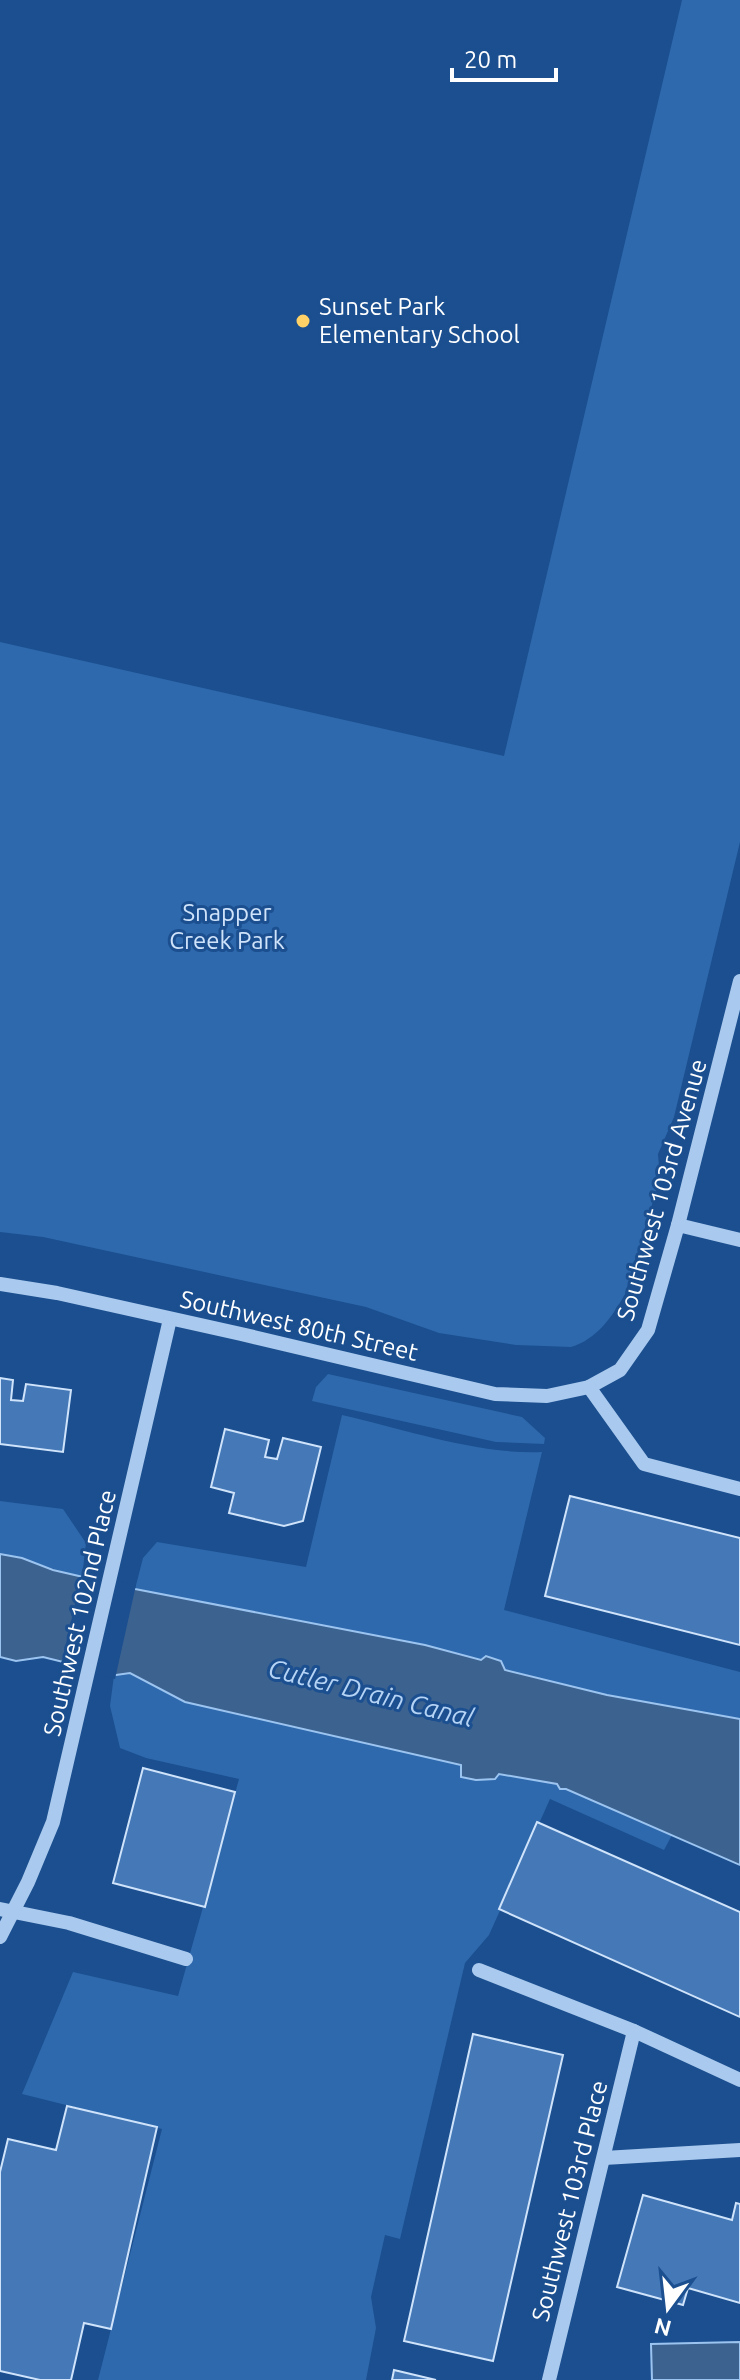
<svg xmlns="http://www.w3.org/2000/svg" width="740" height="2380" viewBox="0 0 740 2380" font-family="Ubuntu,sans-serif">
<style>
.green{fill:#2e69ad}
.water{fill:#3c6290;stroke:#9cc4f0;stroke-width:2}
.pier{fill:#1b4f8f}
.building{fill:#4478b7;stroke:#cfe3fa;stroke-width:2}
.lines{fill:none;stroke-linecap:round;stroke-linejoin:round}
.minor{stroke:#a9c9ee;stroke-width:14}
.poi-dot{fill:#ffd166;stroke:#1b4f8f;stroke-width:3}
.labels{text-anchor:middle;stroke-width:6;stroke-linejoin:round;paint-order:stroke}
.poi-label{font-size:24px;fill:#fff;stroke:#1b4f8f;text-anchor:start}
.park-label{font-size:24px;fill:#cfe3fa;stroke:#1b4f8f}
.street-label{font-size:24px;fill:#fff;stroke:#1b4f8f}
.water-label{font-size:26px;font-style:italic;fill:#b5d3f5;stroke:#1b4f8f}
</style>
<rect width="100%" height="100%" fill="#1b4f8f"/>
<g class="green">
<path d="M682,0H740V842L674,1117L658,1154L660,1178L625,1294C613,1316 596,1340 571,1347L516,1345L439,1333L366,1307L43,1237L0,1232V642L504,756Z"/>
<path d="M328,1374L522,1417L545,1438L544,1444L496,1442L312,1401L316,1387Z"/>
<path d="M342,1415C404,1429 479,1455 542,1452L504,1610L740,1672V1719L607,1695L505,1670L501,1661H481L425,1645L135,1589L143,1558L157,1542L306,1567Z"/>
<path d="M0,1501L63,1509L86,1543L82,1577C54,1570 28,1559 0,1554Z"/>
<path d="M130,1673L185,1702L461,1765V1777L476,1780L494,1779L499,1774L557,1784L560,1789H566L672,1835L664,1850L550,1799L489,1935L465,1963L400,2239L385,2235L371,2297L376,2328L366,2380H98L162,2129L22,2094L73,1972L178,1996L239,1779L146,1758L120,1748L110,1706L114,1675Z"/>
</g>
<g class="water">
<path d="M0,1554L22,1558L53,1570L135,1589L425,1645L481,1660L486,1656L501,1661L505,1670L607,1695L740,1719V1865L566,1789H560L557,1784L499,1774L495,1779L476,1780L461,1777V1765L185,1702L130,1673L116,1675L43,1657L16,1661L0,1657Z"/>
<path d="M740,2342V2380H652L651,2344Z"/>
</g>
<path class="pier" d="M82,1573L136,1585L115,1679L61,1666Z"/>
<g class="building">
<path d="M0,1378L13,1380L11,1400L23,1401L26,1384L71,1390L63,1452L0,1444Z"/>
<path d="M225,1429L269,1440L265,1457L277,1459L283,1438L321,1447L303,1521L284,1526L229,1513L234,1493L211,1487Z"/>
<path d="M570,1496L740,1538V1645L545,1596Z"/>
<path d="M143,1768L235,1792L205,1907L113,1883Z"/>
<path d="M537,1822L740,1912V2017L499,1909Z"/>
<path d="M473,2034L563,2055L493,2361L404,2341Z"/>
<path d="M67,2106L157,2127L111,2329L84,2323L71,2380H40L0,2371V2172L8,2139L56,2150Z"/>
<path d="M643,2195L732,2220L736,2203L740,2204V2303L688,2288L683,2305L617,2287Z"/>
<path d="M394,2370L436,2380H392Z"/>
</g>
<g class="lines">
<g class="minor">
<path d="M678,1225L740,1240"/>
<path d="M0,1284L57,1293L241,1334L495,1394L547,1396L589,1387L620,1370L648,1330L678,1225L740,981"/>
<path d="M589,1387L644,1464L740,1489"/>
<path d="M0,1909L69,1923L186,1959"/>
<path d="M0,1937L28,1882L53,1822L170,1319"/>
<path d="M479,1970L634,2031L740,2080"/>
<path d="M604,2158L740,2150"/>
<path d="M549,2380L634,2031"/>
</g>
</g>
<circle class="poi-dot" cx="303" cy="321" r="8"/>
<g class="labels">
<g class="poi-label">
<text x="319" y="315">Sunset Park<tspan x="319" dy="28">Elementary School</tspan></text>
</g>
<g class="park-label">
<text x="227" y="921">Snapper<tspan x="227" dy="28">Creek Park</tspan></text>
</g>
<g class="street-label">
<text transform="translate(662 1190) rotate(-74)" y="8">Southwest 103rd Avenue</text>
<text transform="translate(299 1326) rotate(13)" y="8">Southwest 80th Street</text>
<text transform="translate(80 1613) rotate(-77)" y="8">Southwest 102nd Place</text>
<text transform="translate(570 2201) rotate(-76)" y="8">Southwest 103rd Place</text>
</g>
<g class="water-label">
<text transform="translate(371 1693) rotate(14)" y="9">Cutler Drain Canal</text>
</g>
</g>
<g transform="translate(668 2308) rotate(195)" stroke="#1b4f8f" stroke-width="6" paint-order="stroke">
<path d="M0-6L14 30L0 20L-14 30Z" fill="#ffffff"/>
<text y="-12" font-size="22" font-weight="bold" text-anchor="middle" fill="#ffffff">N</text>
</g>
<path d="M452 68v12h104v-12" fill="none" stroke="#ffffff" stroke-width="4"/>
<text x="464" y="68" font-size="24" fill="#ffffff" stroke="#1b4f8f" stroke-width="6" paint-order="stroke">20 m</text>
</svg>
